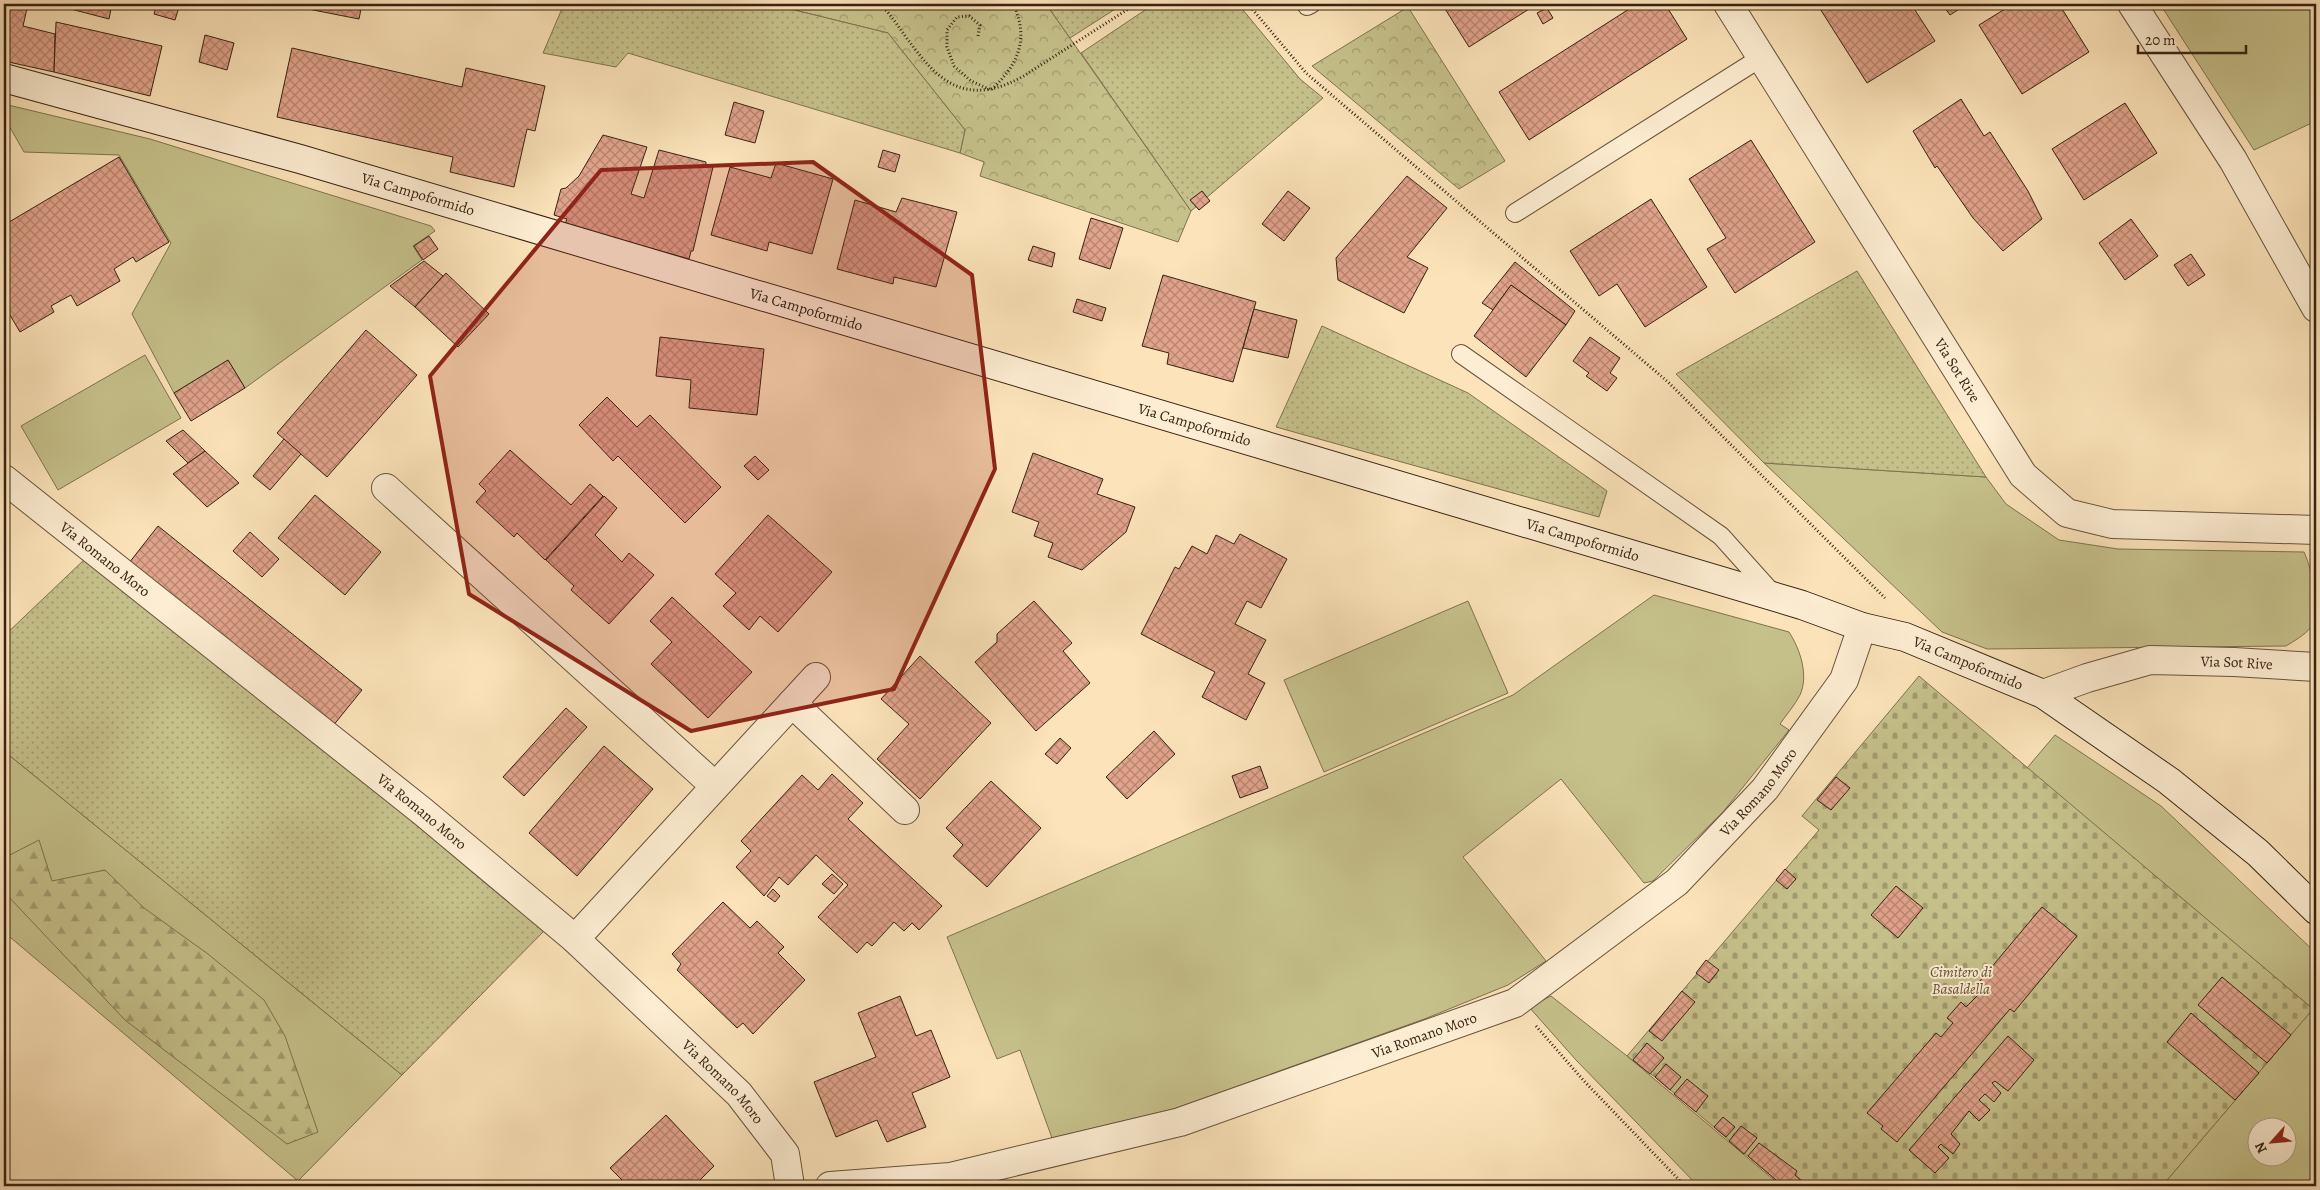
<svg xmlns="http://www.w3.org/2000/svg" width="2320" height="1190" viewBox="0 0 2320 1190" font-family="Alegreya,serif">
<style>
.grass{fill:#c6c18b;stroke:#7e724f;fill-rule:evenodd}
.forest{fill:url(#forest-firs);stroke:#7e724f}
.cemetery{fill:url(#cemetery-stones);stroke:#7e724f}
.park{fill:url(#park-crowns);stroke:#7e724f}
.garden{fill:url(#garden-dots);stroke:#7e724f}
.building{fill:url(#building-cross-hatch);stroke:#362213}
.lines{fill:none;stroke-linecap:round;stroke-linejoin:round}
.service-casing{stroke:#68523c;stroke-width:20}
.minor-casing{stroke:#68523c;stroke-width:30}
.secondary-casing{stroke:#362213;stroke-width:30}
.path{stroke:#362213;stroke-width:3;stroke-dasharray:1 2.5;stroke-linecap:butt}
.service{stroke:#fdedd2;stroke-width:18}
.minor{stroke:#fdedd2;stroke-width:28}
.secondary{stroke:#fdedd2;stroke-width:28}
.marked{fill:#8f2418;fill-opacity:0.2;stroke:#8f2418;stroke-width:4;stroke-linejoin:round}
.labels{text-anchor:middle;stroke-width:4;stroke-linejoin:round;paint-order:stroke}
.street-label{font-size:15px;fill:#362213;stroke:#fdedd2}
.park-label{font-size:15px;font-style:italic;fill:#615237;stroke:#fdedd2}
</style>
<defs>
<pattern id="forest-firs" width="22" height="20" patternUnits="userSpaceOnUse" patternTransform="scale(1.25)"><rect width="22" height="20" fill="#c6c18b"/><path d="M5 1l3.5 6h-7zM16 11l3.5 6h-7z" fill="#a29c70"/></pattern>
<pattern id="cemetery-stones" width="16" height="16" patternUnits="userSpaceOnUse" patternTransform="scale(1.25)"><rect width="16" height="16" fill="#c6c18b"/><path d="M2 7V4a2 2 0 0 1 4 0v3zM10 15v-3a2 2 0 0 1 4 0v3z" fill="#a29c70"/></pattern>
<pattern id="park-crowns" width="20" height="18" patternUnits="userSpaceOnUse" patternTransform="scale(1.25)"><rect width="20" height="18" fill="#c6c18b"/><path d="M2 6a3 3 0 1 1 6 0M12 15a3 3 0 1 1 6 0" fill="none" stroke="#a29c70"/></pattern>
<pattern id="garden-dots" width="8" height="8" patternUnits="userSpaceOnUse" patternTransform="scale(1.25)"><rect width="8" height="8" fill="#c6c18b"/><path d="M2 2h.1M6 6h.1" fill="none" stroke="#a29c70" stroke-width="1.8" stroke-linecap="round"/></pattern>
<pattern id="building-cross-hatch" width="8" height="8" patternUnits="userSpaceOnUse" patternTransform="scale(1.25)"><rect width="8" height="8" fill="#e1a38b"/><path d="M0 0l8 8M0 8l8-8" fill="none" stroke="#b78470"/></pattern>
</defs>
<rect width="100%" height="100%" fill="#fce3b9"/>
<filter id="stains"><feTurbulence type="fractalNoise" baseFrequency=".004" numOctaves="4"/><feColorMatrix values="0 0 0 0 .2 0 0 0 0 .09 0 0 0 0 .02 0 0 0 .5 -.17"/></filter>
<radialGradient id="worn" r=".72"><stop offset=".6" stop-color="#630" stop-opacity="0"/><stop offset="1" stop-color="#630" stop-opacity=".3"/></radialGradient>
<g class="grass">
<path d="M2160,4H2316V121L2254,150Z"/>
<path d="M4,104L150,139L431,226L435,231L413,246L422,260L245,388L228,360L174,393L132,314L171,243L119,155L24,152L4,117Z"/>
<path d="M145,355L181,418L58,490L21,426Z"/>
<path d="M1764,463L1986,477L2006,504L2059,540L2118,549L2304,552C2313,572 2320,607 2311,627C2305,635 2294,641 2286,646L1987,649L1942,632Z"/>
<path d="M1654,595L1789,632C1800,649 1809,675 1800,695C1795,705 1786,715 1780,724L1789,730L1723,812L1653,881L1644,883L1561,779L1463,857L1546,961L1508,985L1427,1018L1174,1109L1052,1138L1020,1050L997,1059L947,937L1513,695Z"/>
<path d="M1468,601L1508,693L1324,772L1284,680Z"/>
<path d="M2055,735L2161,806L2316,953V1186H2162L2313,1009L2027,768ZM2258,1128H2288V1158H2258Z"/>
<path d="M4,751L402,1075L298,1181L4,932Z"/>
<path d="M1551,996L1627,1056L1781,1186H1698L1576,1060L1529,1007Z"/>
</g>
<path class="forest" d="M39,840L52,881L105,870L144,908L208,954L264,1000L285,1036L318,1132L287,1144L125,1020L7,895L4,885V858Z"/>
<path class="cemetery" d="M1919,676L2313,1009L2162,1186H1783L1655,1077L1627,1056L1819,830L1802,816Z"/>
<g class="park">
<path d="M770,4H1046L1191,211L1178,242L980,176L984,162L960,153L965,130L888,33Z"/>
<path d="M1408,7L1505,161L1459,189L1312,66Z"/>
</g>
<g class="garden">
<path d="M564,4H770L888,33L965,130L960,153L628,53L616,67L543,53Z"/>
<path d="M1046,4H1123L1070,38Z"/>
<path d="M1154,4H1238L1300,79L1323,98L1191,211L1081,53Z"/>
<path d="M1857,271L1986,477L1764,463L1676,374Z"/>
<path d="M1322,326L1468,393L1607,491L1599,517L1276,427Z"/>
<path d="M86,558L548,927L402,1075L4,751V636Z"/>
</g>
<g class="building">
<path d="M4,4H28L23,26L55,34L54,72L4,61Z"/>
<path d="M68,4H112L109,19L67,8Z"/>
<path d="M157,4H180L175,20L154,14Z"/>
<path d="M309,4H362L359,19L308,9Z"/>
<path d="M503,4H526L525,9Z"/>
<path d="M1442,4H1537L1469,47Z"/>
<path d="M1637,4H1665L1687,39L1529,140L1499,92Z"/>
<path d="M1817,4H1911L1935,41L1867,83Z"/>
<path d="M1942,4H1967L1950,15Z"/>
<path d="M2013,4H2059L2089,52L2022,94L1979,25Z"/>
<path d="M1547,8L1553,18L1543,24L1537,13Z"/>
<path d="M56,22L162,46L150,96L54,72Z"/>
<path d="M205,35L234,43L227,70L199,62Z"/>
<path d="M292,48L462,87L466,68L545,86L535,131L527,129L514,187L450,172L453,157L277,117Z"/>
<path d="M1961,99L1984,136L1990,132L2028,191L2042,219L2003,251L1973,218L1937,166L1935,168L1913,131Z"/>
<path d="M734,102L764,111L755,143L725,135Z"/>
<path d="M2125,103L2157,153L2084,200L2052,149Z"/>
<path d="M603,135L647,147L631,194L644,198L659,150L706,162V166L713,167L693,251H691L689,259L565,224L567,219L554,215L561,189L566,188L579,176Z"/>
<path d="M1751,140L1815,242L1735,293L1707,249L1726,238L1689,179Z"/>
<path d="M883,150L900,155L895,172L878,167Z"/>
<path d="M119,157L169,242L136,262L133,257L114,269L120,281L77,306L71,295L51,306L54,312L20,332L4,305V225Z"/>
<path d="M776,163L833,179L812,254L769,242L767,251L711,235L730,167L771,178Z"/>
<path d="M1407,176L1447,208L1407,257L1428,268L1404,313L1338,280L1336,258Z"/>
<path d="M1202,191L1210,201L1199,210L1190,200Z"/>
<path d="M1288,191L1310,208L1284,241L1262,224Z"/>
<path d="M902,198L957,212L936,287L894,277L893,284L837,269L855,200L896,212Z"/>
<path d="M1651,199L1707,287L1645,327L1617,284L1599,296L1570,251Z"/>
<path d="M1091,218L1123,228L1110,269L1079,259Z"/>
<path d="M2131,219L2158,256L2125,280L2099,243Z"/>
<path d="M429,236L438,249L423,260L414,246Z"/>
<path d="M1033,246L1055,253L1052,267L1028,260Z"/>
<path d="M2191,254L2205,275L2188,286L2174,265Z"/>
<path d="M424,261L443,276L415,307L390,286Z"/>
<path d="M1515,262L1575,311L1566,325L1511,285L1493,310L1482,303Z"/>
<path d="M446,273L489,314L458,347L415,307Z"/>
<path d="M1163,275L1256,302L1233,382L1167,364L1169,353L1142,346Z"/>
<path d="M1511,285L1566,325L1526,377L1474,336Z"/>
<path d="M1077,299L1106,308L1102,321L1073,312Z"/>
<path d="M1254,309L1297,320L1288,358L1243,348Z"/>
<path d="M366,330L417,375L327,477L277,433Z"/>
<path d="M660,337L764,349L757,415L689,408L691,380L656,376Z"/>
<path d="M1590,337L1620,358L1610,373L1617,378L1607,391L1586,376L1589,373L1573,361Z"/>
<path d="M228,360L245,388L191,421L174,393Z"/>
<path d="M607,397L637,427L650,415L721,487L685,523L618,456L613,461L579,425Z"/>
<path d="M183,430L205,451L188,463L166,441Z"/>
<path d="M284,439L301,454L270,490L253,476Z"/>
<path d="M510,450L571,505L590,484L603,496L545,560L517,533L514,537L476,502L486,491L479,484Z"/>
<path d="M205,451L239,483L207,507L173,474Z"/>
<path d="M1033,453L1103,479L1097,494L1135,507L1126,532L1082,570L1048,557L1053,543L1034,536L1039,522L1012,512Z"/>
<path d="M755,456L769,470L758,480L744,466Z"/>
<path d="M315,495L381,552L345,595L278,538Z"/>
<path d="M604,496L617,508L595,535L622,562L629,553L654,575L609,624L571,590L574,586L546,560Z"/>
<path d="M768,515L832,572L778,632L760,616L749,630L723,606L736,593L715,574Z"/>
<path d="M158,526L362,690L332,727L129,563Z"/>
<path d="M250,532L279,559L262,577L233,551Z"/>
<path d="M1240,534L1287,559L1261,608L1247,601L1235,624L1266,640L1248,674L1265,683L1246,720L1202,697L1215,672L1141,634L1175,567L1179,569L1192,546L1207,554L1216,535L1234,544Z"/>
<path d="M672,597L752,672L708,718L651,664L672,642L650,621Z"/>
<path d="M1034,601L1072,643L1063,651L1090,683L1036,731L975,662L997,642V634Z"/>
<path d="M920,656L991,723L920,799L877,759L909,724L881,699Z"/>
<path d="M566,708L587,727L524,796L503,777Z"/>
<path d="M1154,731L1175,754L1127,799L1106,777Z"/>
<path d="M1060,738L1071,748L1057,764L1045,754Z"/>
<path d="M604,746L653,789L577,876L529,833Z"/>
<path d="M1260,766L1268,788L1240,798L1232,776Z"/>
<path d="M832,774L863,803L848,819L942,906L919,930L912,923L904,931L894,922L872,946L867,942L857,953L818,917L848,885L816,855L788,885L779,877L764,896L736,867L751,851L741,841L802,775L818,790Z"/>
<path d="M1836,777L1850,788L1831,810L1817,800Z"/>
<path d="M991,781L1041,828L987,887L953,856L963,845L946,828Z"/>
<path d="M1785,869L1796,879L1787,889L1776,880Z"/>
<path d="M832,874L843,884L834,894L822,884Z"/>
<path d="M1896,886L1923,908L1898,938L1871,915Z"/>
<path d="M773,889L780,896L775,902L767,896Z"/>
<path d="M723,902L750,928L757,921L784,947L778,953L805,980L753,1034L743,1023L737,1028L677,970L681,964L672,954Z"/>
<path d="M2042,907L2077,936L2014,1012L2010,1009L1897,1142L1881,1129L1883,1126L1867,1113L1936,1033L1941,1037L1953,1023L1947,1018L1961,1002L1966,1007L1980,993L1974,988Z"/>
<path d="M1706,960L1719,970L1709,983L1696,973Z"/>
<path d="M2222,977L2291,1035L2267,1063L2198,1005Z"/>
<path d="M1682,991L1695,1002L1662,1041L1649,1031Z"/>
<path d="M900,996L916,1036L931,1030L950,1077L912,1093L926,1127L887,1142L877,1120L836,1137L814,1082L876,1057L858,1013Z"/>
<path d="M2191,1013L2259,1073L2235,1100L2167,1042Z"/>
<path d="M2008,1036L2034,1060L2008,1091L1995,1081L1992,1083L2001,1093L1994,1102L1985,1094L1979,1100L1990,1110L1979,1121L1969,1111L1951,1134L1960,1144L1953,1154L1941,1144L1938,1147L1949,1158L1935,1173L1909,1150Z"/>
<path d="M1647,1043L1664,1058L1650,1074L1633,1060Z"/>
<path d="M1666,1064L1681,1077L1670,1090L1655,1077Z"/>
<path d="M1687,1079L1708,1096L1696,1112L1674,1094Z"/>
<path d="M666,1115L714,1166L694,1186H628L610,1168Z"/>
<path d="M1723,1117L1735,1127L1726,1137L1714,1127Z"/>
<path d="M1741,1126L1757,1138L1744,1154L1729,1141Z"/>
<path d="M1759,1143L1797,1171L1795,1175L1808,1186H1783L1748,1156Z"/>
</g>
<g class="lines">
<g class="service-casing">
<g id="service">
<path d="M1307,6L1311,4"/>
<path d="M1515,213L1762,57"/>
<path d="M1461,354L1721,536L1773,594"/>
</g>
</g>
<g class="minor-casing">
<g id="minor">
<path id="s1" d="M1728,4L2023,475L2067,513L2112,524L2316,530"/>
<path d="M2132,4L2233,160L2316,308"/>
<path id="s2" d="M4,479L422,811L575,939L739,1094L785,1154L790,1186"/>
<path d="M386,488L715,786"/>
<path id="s3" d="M2043,694L2087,678L2150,660L2234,662L2316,667"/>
<path d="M792,703L905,810"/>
<path d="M575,939L816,677"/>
<path id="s4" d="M830,1186L950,1177L1180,1122L1515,1003L1677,882L1765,789L1844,680L1862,627"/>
</g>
</g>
<g class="secondary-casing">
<g id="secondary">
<path id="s5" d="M4,78L300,159L1802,605L1862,627L1905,637L2043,694L2169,781L2258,853L2316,910"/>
</g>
</g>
<g class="path">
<path d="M877,4L887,11C925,61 950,116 1022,77L1136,4"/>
<path d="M1248,4L1306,73L1668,382L1885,598"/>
<path d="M978,36L980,25L969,16L957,17L947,30V47L954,66L971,81L991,90C1018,65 1030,39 1013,4"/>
<path d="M1536,1026L1584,1081L1685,1186"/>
</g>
<use href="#service" class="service"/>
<use href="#minor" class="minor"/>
<use href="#secondary" class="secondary"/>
</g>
<path class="marked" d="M813,162L972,275L995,469L894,689L691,731L469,594L430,376L601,170Z"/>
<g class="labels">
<g class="street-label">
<text dy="5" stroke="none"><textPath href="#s5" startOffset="430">Via Campoformido</textPath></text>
<text dy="5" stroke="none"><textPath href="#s5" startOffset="835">Via Campoformido</textPath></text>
<text dy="5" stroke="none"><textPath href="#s1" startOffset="432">Via Sot Rive</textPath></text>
<text dy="5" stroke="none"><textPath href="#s5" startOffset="1240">Via Campoformido</textPath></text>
<text dy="5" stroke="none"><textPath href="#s5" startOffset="1645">Via Campoformido</textPath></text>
<text dy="5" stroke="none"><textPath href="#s2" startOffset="129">Via Romano Moro</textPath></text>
<text dy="5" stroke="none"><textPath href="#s5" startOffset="2050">Via Campoformido</textPath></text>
<text dy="5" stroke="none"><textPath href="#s3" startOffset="199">Via Sot Rive</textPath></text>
<text dy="5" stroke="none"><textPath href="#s4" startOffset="1036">Via Romano Moro</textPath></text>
<text dy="5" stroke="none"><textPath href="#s2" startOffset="534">Via Romano Moro</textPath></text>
<text dy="5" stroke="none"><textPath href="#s4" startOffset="616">Via Romano Moro</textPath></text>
<text dy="5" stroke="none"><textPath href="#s2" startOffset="939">Via Romano Moro</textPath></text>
</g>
<g class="park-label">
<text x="1961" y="977">Cimitero di<tspan x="1961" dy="17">Basaldella</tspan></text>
</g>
</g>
<rect width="2320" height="1190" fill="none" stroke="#fce3b9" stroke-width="20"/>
<rect x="5" y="5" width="2310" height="1180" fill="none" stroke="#362213" stroke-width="2.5"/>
<rect x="10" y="10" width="2300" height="1170" fill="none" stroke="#362213"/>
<g transform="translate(2272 1142) rotate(243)"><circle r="24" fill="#fdedd2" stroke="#ad9c86"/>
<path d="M0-4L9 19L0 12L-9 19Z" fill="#8f2418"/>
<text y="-8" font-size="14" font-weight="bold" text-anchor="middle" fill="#362213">N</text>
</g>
<path d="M2138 45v8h108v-8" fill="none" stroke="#362213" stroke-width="2.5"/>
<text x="2145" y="45" font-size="15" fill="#362213" stroke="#fdedd2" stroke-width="4" paint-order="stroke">20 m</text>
<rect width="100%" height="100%" filter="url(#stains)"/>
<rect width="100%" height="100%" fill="url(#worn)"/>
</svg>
